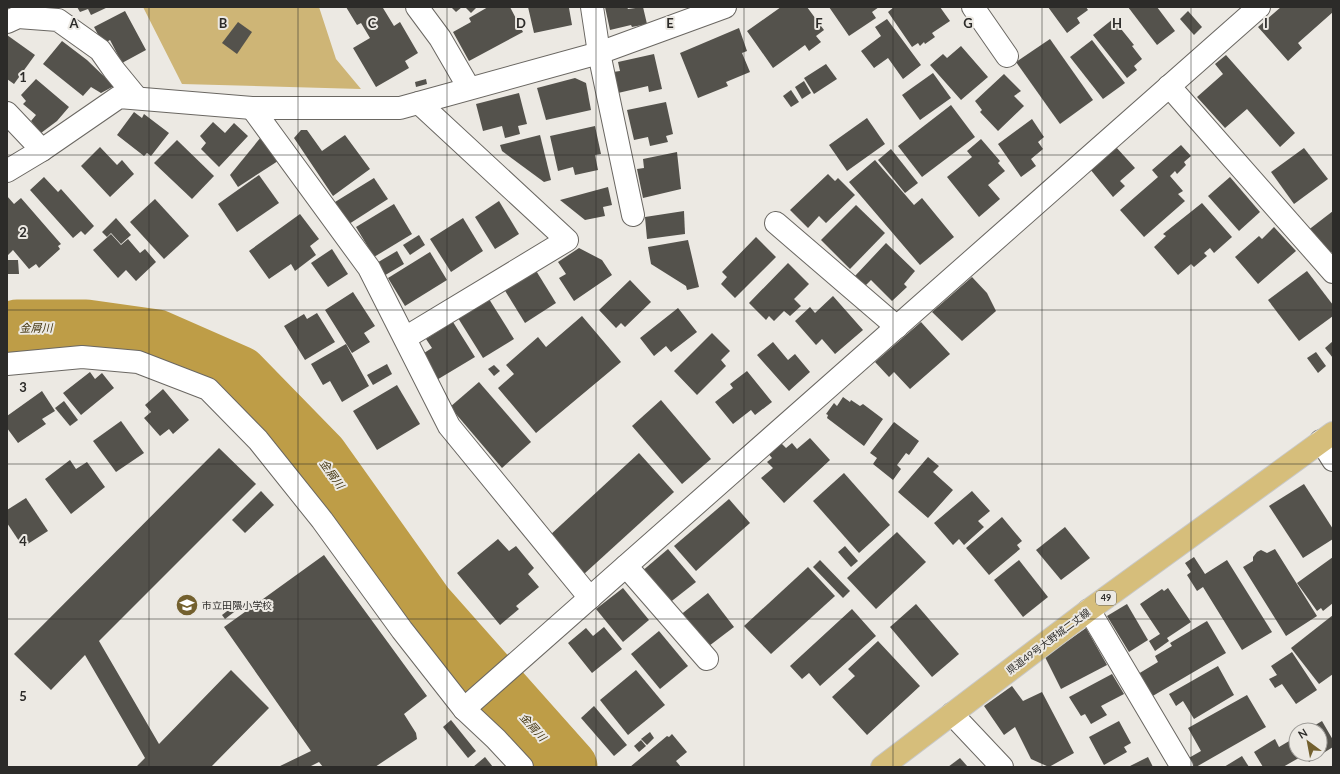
<svg xmlns="http://www.w3.org/2000/svg" width="1340" height="774" viewBox="0 0 1340 774" font-family="Lato,'Noto Sans JP',sans-serif">
<style>
.green{fill:#ceb576}
.lines{fill:none;stroke-linecap:round;stroke-linejoin:round}
.river{stroke:#be9d47;stroke-width:57}
.building{fill:#54524c}
.minor-casing{stroke:#6a6762;stroke-width:24}
.major-casing{stroke:#c8c8c7;stroke-width:24}
.minor{stroke:#fff;stroke-width:22}
.major{stroke:#d6be7b;stroke-width:22}
.grid{fill:none;stroke:#2c2b29;stroke-width:1;stroke-opacity:0.55}
.labels{text-anchor:middle;stroke-width:4;stroke-linejoin:round;paint-order:stroke}
.shield{fill:#ece9e3;stroke:#666461;stroke-width:1}
.shield-label{font-size:9px;font-weight:bold;fill:#2c2b29}
.poi-label{font-size:10px;fill:#2c2b29;stroke:#ece9e3;text-anchor:start}
.street-label{font-size:10px;fill:#2c2b29;stroke:#ece9e3}
.water-label{font-size:11px;font-style:italic;fill:#443611;stroke:#ece9e3}
.grid-label{font-size:13px;text-anchor:middle;font-weight:bold;fill:#2c2b29;stroke:#ece9e3;stroke-width:4;stroke-linejoin:round;paint-order:stroke}
</style>
<rect width="100%" height="100%" fill="#ece9e3"/>
<path class="green" d="M143,7H319L336,59L361,89L182,84Z"/>
<g class="lines">
<path class="river" d="M7,331L17,328H86L157,338L239,374L320,457L426,606L569,767"/>
</g>
<g class="building">
<path d="M77,7H108L91,15L88,9L80,12Z"/>
<path d="M346,7H385L383,8L394,26L400,22L418,53L405,61L409,68L376,87L353,48L370,38L361,23L357,25Z"/>
<path d="M451,7H462L456,12Z"/>
<path d="M465,7H477L471,13Z"/>
<path d="M488,7H510L523,32L469,61L453,32L471,22L469,18Z"/>
<path d="M528,7H572L569,8L572,25L534,33Z"/>
<path d="M605,7H627L628,9L643,7L647,24L632,27L631,25L610,30Z"/>
<path d="M781,7H807L824,30L816,36L821,42L809,51L805,45L773,68L747,31Z"/>
<path d="M829,7H879L872,12L876,18L849,36Z"/>
<path d="M894,7H940L950,21L932,33L935,37L925,44L924,42L920,46L918,43L912,47L888,12Z"/>
<path d="M1048,7H1086L1088,10L1077,18L1080,23L1067,33Z"/>
<path d="M1128,7H1157L1175,31L1157,45Z"/>
<path d="M1281,7H1333V12L1298,43L1302,48L1288,61L1258,27Z"/>
<path d="M125,11L146,50L122,63L110,40L103,44L94,27Z"/>
<path d="M1188,11L1202,27L1194,35L1180,19Z"/>
<path d="M887,19L921,65L903,79L888,58L874,68L861,51L881,36L875,27Z"/>
<path d="M1113,19L1134,45L1132,46L1142,59L1134,66L1137,70L1127,78L1093,35Z"/>
<path d="M238,22L252,32L237,54L222,43Z"/>
<path d="M739,28L747,51L742,53L750,72L726,82L728,86L698,98L680,53Z"/>
<path d="M7,35L35,55L14,84L7,79Z"/>
<path d="M1050,39L1093,100L1060,124L1016,62Z"/>
<path d="M1092,40L1125,83L1103,99L1070,57Z"/>
<path d="M62,41L87,60L114,86L101,93L91,87L83,96L43,64Z"/>
<path d="M961,46L988,77L961,100L930,65L943,54L947,58Z"/>
<path d="M654,54L662,89L649,92L648,86L618,93L613,72L620,71L618,62Z"/>
<path d="M1226,55L1295,133L1280,147L1247,109L1225,128L1197,97L1223,74L1215,64Z"/>
<path d="M826,64L837,79L814,94L804,78Z"/>
<path d="M933,73L951,98L920,120L902,95Z"/>
<path d="M1004,74L1021,91L1014,96L1024,106L998,131L980,112L982,110L975,101Z"/>
<path d="M575,78L586,83L591,110L546,120L537,88Z"/>
<path d="M36,79L69,107L57,121L41,133L31,121L36,115L23,104L26,101L21,95Z"/>
<path d="M426,79L427,84L416,87L415,82Z"/>
<path d="M804,81L811,93L802,99L795,87Z"/>
<path d="M791,90L799,102L791,107L783,96Z"/>
<path d="M519,93L527,124L518,126L520,134L505,138L502,126L483,131L476,104Z"/>
<path d="M666,102L673,134L666,136L668,142L650,146L648,137L634,140L627,110Z"/>
<path d="M951,105L975,137L922,177L898,146Z"/>
<path d="M134,112L142,118L144,114L169,133L151,156L147,153L144,156L117,135Z"/>
<path d="M867,118L885,144L847,171L829,145Z"/>
<path d="M1032,119L1044,137L1038,142L1043,149L1031,159L1036,166L1021,177L998,144Z"/>
<path d="M213,122L225,133L234,123L248,136L219,167L201,149L206,143L200,136Z"/>
<path d="M595,126L601,154L595,155L598,170L575,175L573,167L558,171L550,136Z"/>
<path d="M301,130H307L322,151L345,135L370,169L333,196L294,138Z"/>
<path d="M540,135L551,180L544,182L502,151L500,145Z"/>
<path d="M261,137L278,161L238,187L230,175Z"/>
<path d="M981,139L1000,161L998,163L1005,171L988,185L1000,199L979,217L947,177L972,157L967,151Z"/>
<path d="M177,140L214,176L192,199L154,163Z"/>
<path d="M1181,145L1191,156L1184,162L1186,165L1177,174L1175,171L1170,176L1183,191L1178,194L1185,201L1144,237L1120,210L1158,177L1152,170Z"/>
<path d="M100,147L117,165L122,160L134,174L110,197L81,166Z"/>
<path d="M1116,147L1135,168L1120,181L1125,186L1113,197L1090,169Z"/>
<path d="M1304,148L1328,179L1294,204L1271,172Z"/>
<path d="M891,149L918,183L905,193L878,160Z"/>
<path d="M677,152L681,189L643,198L637,169L644,168L643,159Z"/>
<path d="M875,160L914,205L922,198L954,237L920,265L849,182Z"/>
<path d="M828,174L835,181L838,178L855,195L826,223L819,216L808,228L790,210Z"/>
<path d="M259,175L279,203L237,232L218,204Z"/>
<path d="M44,177L58,192L61,189L94,226L85,235L81,231L73,238L30,190Z"/>
<path d="M1230,177L1260,212L1239,231L1208,196Z"/>
<path d="M374,178L388,199L349,224L335,202Z"/>
<path d="M608,187L612,205L603,207L605,216L585,220L560,200Z"/>
<path d="M7,196L14,204L21,198L61,244L58,246L60,249L39,268L36,264L29,269L13,250L7,256Z"/>
<path d="M155,199L189,236L164,259L130,222Z"/>
<path d="M499,201L519,234L495,249L475,217Z"/>
<path d="M1202,203L1232,237L1214,253L1210,248L1204,253L1207,256L1194,267L1191,264L1178,275L1154,247L1166,236L1163,234Z"/>
<path d="M394,204L412,234L374,257L356,227Z"/>
<path d="M856,205L885,233L850,269L821,240Z"/>
<path d="M684,211L685,234L647,239L645,217Z"/>
<path d="M1333,211V251L1328,255L1307,231Z"/>
<path d="M300,214L319,239L310,246L316,255L295,271L291,264L269,279L249,251Z"/>
<path d="M116,218L131,235L121,244L111,233L107,237L102,232Z"/>
<path d="M463,218L483,251L451,272L430,239Z"/>
<path d="M1274,227L1296,251L1258,284L1235,257L1259,236L1262,239Z"/>
<path d="M111,234L121,245L128,239L140,253L145,249L156,262L136,281L126,270L118,278L93,250Z"/>
<path d="M419,235L425,245L410,255L403,245Z"/>
<path d="M756,237L776,257L735,298L721,284L727,277L722,272Z"/>
<path d="M688,240L699,287L687,290L686,286L651,264L648,247Z"/>
<path d="M886,243L915,271L904,284L907,287L892,301L871,280L865,286L855,276Z"/>
<path d="M579,248L602,260L612,275L574,301L559,278L566,274L558,262Z"/>
<path d="M332,249L348,274L328,287L311,263Z"/>
<path d="M397,251L404,264L382,277L375,264Z"/>
<path d="M430,252L447,280L405,306L388,278Z"/>
<path d="M7,260H18L19,274H7Z"/>
<path d="M788,263L809,284L794,299L801,306L790,316L784,311L774,321L769,316L766,320L749,303Z"/>
<path d="M535,269L556,303L525,323L504,289Z"/>
<path d="M1307,271L1333,305V316L1299,341L1268,300Z"/>
<path d="M972,277L987,293L996,311L962,341L932,312Z"/>
<path d="M630,280L651,302L625,327L621,323L616,328L599,310Z"/>
<path d="M353,292L375,326L364,333L370,342L352,353L325,310Z"/>
<path d="M833,296L863,330L835,354L822,339L816,345L795,321L810,307L815,313Z"/>
<path d="M489,299L514,339L483,358L458,318Z"/>
<path d="M678,308L697,332L671,352L666,346L654,356L640,338Z"/>
<path d="M317,313L335,342L305,360L284,326L304,314L307,319Z"/>
<path d="M582,316L621,362L536,433L498,388L514,374L506,365L538,337L546,347Z"/>
<path d="M453,322L475,357L435,381L424,364L429,361L424,353L432,348L426,339Z"/>
<path d="M921,322L950,354L910,389L894,372L889,377L875,362Z"/>
<path d="M712,333L730,351L721,360L726,366L697,395L674,371Z"/>
<path d="M1333,341V358L1325,348Z"/>
<path d="M773,342L788,360L795,354L810,372L789,391L757,355Z"/>
<path d="M346,344L369,386L342,402L330,381L323,385L311,364Z"/>
<path d="M1316,352L1326,366L1318,373L1307,358Z"/>
<path d="M387,364L392,374L373,385L367,375Z"/>
<path d="M494,365L500,371L494,376L488,369Z"/>
<path d="M747,371L772,402L755,415L751,410L733,424L715,402L733,388L730,384Z"/>
<path d="M90,372L95,379L102,373L114,388L81,415L63,393Z"/>
<path d="M479,382L531,442L502,468L450,407Z"/>
<path d="M397,385L420,424L377,450L353,411Z"/>
<path d="M163,389L189,420L173,434L169,429L160,436L144,418L151,412L145,405Z"/>
<path d="M42,391L55,411L42,419L46,424L18,443L7,428V416Z"/>
<path d="M843,397L850,402L851,400L860,406L863,404L883,419L864,446L827,418L828,415L826,414L834,403L837,406Z"/>
<path d="M661,400L711,459L682,484L632,426Z"/>
<path d="M64,401L78,420L70,426L55,408Z"/>
<path d="M121,421L144,453L116,472L93,441Z"/>
<path d="M894,422L919,441L909,455L906,453L897,465L901,469L893,480L873,464L877,458L870,453Z"/>
<path d="M810,438L830,460L784,503L761,478L773,468L767,462L772,458L766,451L778,440L786,448L792,443L797,449Z"/>
<path d="M219,448L256,484L99,641L159,744L231,670L269,708L211,767H136L145,758L85,655L51,690L14,654Z"/>
<path d="M639,453L674,492L584,574L549,536Z"/>
<path d="M928,457L939,466L933,472L953,490L928,518L898,492Z"/>
<path d="M70,460L76,469L87,462L105,487L71,514L45,479Z"/>
<path d="M844,473L890,525L859,553L813,501Z"/>
<path d="M1304,484L1333,529V539L1303,558L1269,506Z"/>
<path d="M261,491L274,505L245,533L232,520Z"/>
<path d="M972,491L990,511L978,521L984,527L964,545L959,539L953,545L934,523Z"/>
<path d="M26,498L48,531L23,547L7,523V510Z"/>
<path d="M729,499L750,523L696,571L674,546Z"/>
<path d="M1002,517L1022,541L1017,545L1020,549L989,575L966,548Z"/>
<path d="M1065,527L1090,558L1061,580L1036,550Z"/>
<path d="M897,532L926,562L876,609L847,578Z"/>
<path d="M498,539L509,551L516,546L534,568L528,574L539,587L516,606L519,609L500,625L457,573Z"/>
<path d="M845,546L858,561L851,567L838,552Z"/>
<path d="M668,549L696,582L668,604L641,572Z"/>
<path d="M1275,549L1317,616L1286,636L1243,567L1253,561V557L1257,552L1261,550L1267,553Z"/>
<path d="M324,555L427,696L404,714L416,733L417,739L375,767H323L319,762L309,767H278L311,751L224,627Z"/>
<path d="M1194,557L1205,574L1227,560L1272,632L1242,650L1203,587L1197,591L1187,575L1191,572L1185,563Z"/>
<path d="M1333,557V603L1323,611L1321,608L1317,611L1297,583Z"/>
<path d="M820,560L850,591L843,598L813,567Z"/>
<path d="M1019,560L1048,597L1023,617L994,580Z"/>
<path d="M808,567L835,596L771,654L744,626Z"/>
<path d="M623,588L649,620L623,642L596,609Z"/>
<path d="M1168,588L1191,622L1167,638L1169,641L1155,651L1149,641L1160,634L1140,604L1162,589L1164,591Z"/>
<path d="M708,593L734,627L705,649L679,616Z"/>
<path d="M916,604L959,654L932,677L890,627Z"/>
<path d="M1127,604L1148,640L1129,652L1107,616Z"/>
<path d="M235,605L238,609L225,619L222,615Z"/>
<path d="M852,609L876,636L820,686L809,673L802,679L790,666Z"/>
<path d="M1333,615V674L1319,684L1291,648Z"/>
<path d="M1207,621L1226,653L1151,697L1138,674L1158,662L1155,656L1172,646L1170,643Z"/>
<path d="M604,627L622,649L592,673L568,643L586,628L593,636Z"/>
<path d="M1086,628L1107,665L1061,689L1045,657Z"/>
<path d="M659,631L688,666L660,689L631,654Z"/>
<path d="M878,641L920,686L867,735L832,697L855,676L848,669Z"/>
<path d="M1292,652L1317,690L1296,704L1282,684L1275,688L1269,679L1277,675L1271,666Z"/>
<path d="M1218,666L1234,695L1194,719L1183,701L1176,706L1169,694Z"/>
<path d="M636,670L665,705L628,735L600,700Z"/>
<path d="M1112,674L1124,694L1101,706L1107,715L1091,724L1085,714L1081,716L1069,697Z"/>
<path d="M1012,686L1023,701L1042,692L1074,753L1049,767L1031,759L1015,727L1004,735L984,706Z"/>
<path d="M1247,695L1266,727L1196,767H1191L1187,759L1201,751L1188,728Z"/>
<path d="M594,706L627,745L614,756L581,718Z"/>
<path d="M451,720L476,751L468,758L443,727Z"/>
<path d="M1119,721L1131,743L1124,747L1127,752L1104,765L1089,737Z"/>
<path d="M1322,721L1333,740V747L1309,762L1304,755L1283,767H1263L1254,752L1275,739L1279,747L1296,737V754H1320V730H1307Z"/>
<path d="M650,732L654,738L647,745L641,739Z"/>
<path d="M672,734L687,752L676,761L681,767H630L667,736L669,737Z"/>
<path d="M641,740L646,746L639,752L634,746Z"/>
<path d="M1242,756L1249,767H1224Z"/>
<path d="M485,757L493,767H473Z"/>
<path d="M1148,757L1153,767H1128Z"/>
<path d="M960,758L968,767H948Z"/>
</g>
<g class="lines">
<g class="minor-casing">
<g id="minor">
<path d="M417,7L440,38L469,88"/>
<path d="M592,7L599,53L633,215"/>
<path d="M973,7L1007,56"/>
<path d="M7,22L18,17L58,20L100,50L114,70L137,98"/>
<path d="M1169,86L1333,272"/>
<path d="M252,108L369,268L449,426L590,598"/>
<path d="M7,113L42,150"/>
<path d="M7,171L42,150L119,97L252,108H400L599,53L725,7"/>
<path d="M776,223L897,327"/>
<path d="M405,338L567,240L419,103"/>
<path d="M7,364L82,357L138,362L208,389L258,440L322,520L402,630L464,709L496,739L522,767"/>
<path d="M1321,441L1333,460"/>
<path d="M626,566L707,659"/>
<path d="M1089,610L1182,767"/>
<path d="M464,709L1259,7"/>
<path d="M952,714L1002,767"/>
</g>
</g>
<g class="major-casing">
<path id="major" d="M882,767L1089,610L1333,433"/>
</g>
<use href="#minor" class="minor"/>
<use href="#major" class="major"/>
</g>
<path class="grid" d="M149,7V767M298,7V767M447,7V767M596,7V767M744,7V767M893,7V767M1042,7V767M1191,7V767M7,155H1333M7,310H1333M7,464H1333M7,619H1333"/>
<defs>
<g id="school-disc" transform="scale(1.15)"><circle r="9.5" fill="#73602e" stroke="#ece9e3"/><path d="M0-5L7-2L0 1L-7-2ZM-4 1L0 2.5L4 1V4Q0 6-4 4Z" fill="#fff"/></g>
</defs>
<g fill-rule="evenodd">
<use href="#school-disc" x="187" y="605"/>
</g>
<g class="labels">
<rect class="shield" x="1096" y="591" width="20" height="14" rx="3"/>
<g class="shield-label">
<text x="1106" y="601">49</text>
</g>
<g class="poi-label">
<text x="202" y="609">市立田隈小学校</text>
</g>
<g class="street-label">
<text transform="translate(1048 641) rotate(-37)" y="4">県道49号大野城二丈線</text>
</g>
<g class="water-label">
<text transform="translate(36 328) rotate(-1)" y="4">金屑川</text>
<text transform="translate(332 474) rotate(54)" y="4">金屑川</text>
<text transform="translate(533 727) rotate(48)" y="4">金屑川</text>
</g>
</g>
<g class="grid-label">
<text x="74" y="28">A</text>
<text x="223" y="28">B</text>
<text x="372" y="28">C</text>
<text x="521" y="28">D</text>
<text x="670" y="28">E</text>
<text x="819" y="28">F</text>
<text x="968" y="28">G</text>
<text x="1117" y="28">H</text>
<text x="1266" y="28">I</text>
<text x="23" y="82">1</text>
<text x="23" y="237">2</text>
<text x="23" y="392">3</text>
<text x="23" y="546">4</text>
<text x="23" y="701">5</text>
</g>
<rect width="1340" height="774" fill="none" stroke="#2c2b29" stroke-width="16"/>
<g transform="translate(1308 742) rotate(328)"><circle r="19" fill="#ece9e3" stroke="#9f9d99"/>
<path d="M0-3L7 15L0 10L-7 15Z" fill="#73602e"/>
<text y="-6" font-size="11" font-weight="bold" text-anchor="middle" fill="#2c2b29">N</text>
</g>
</svg>
